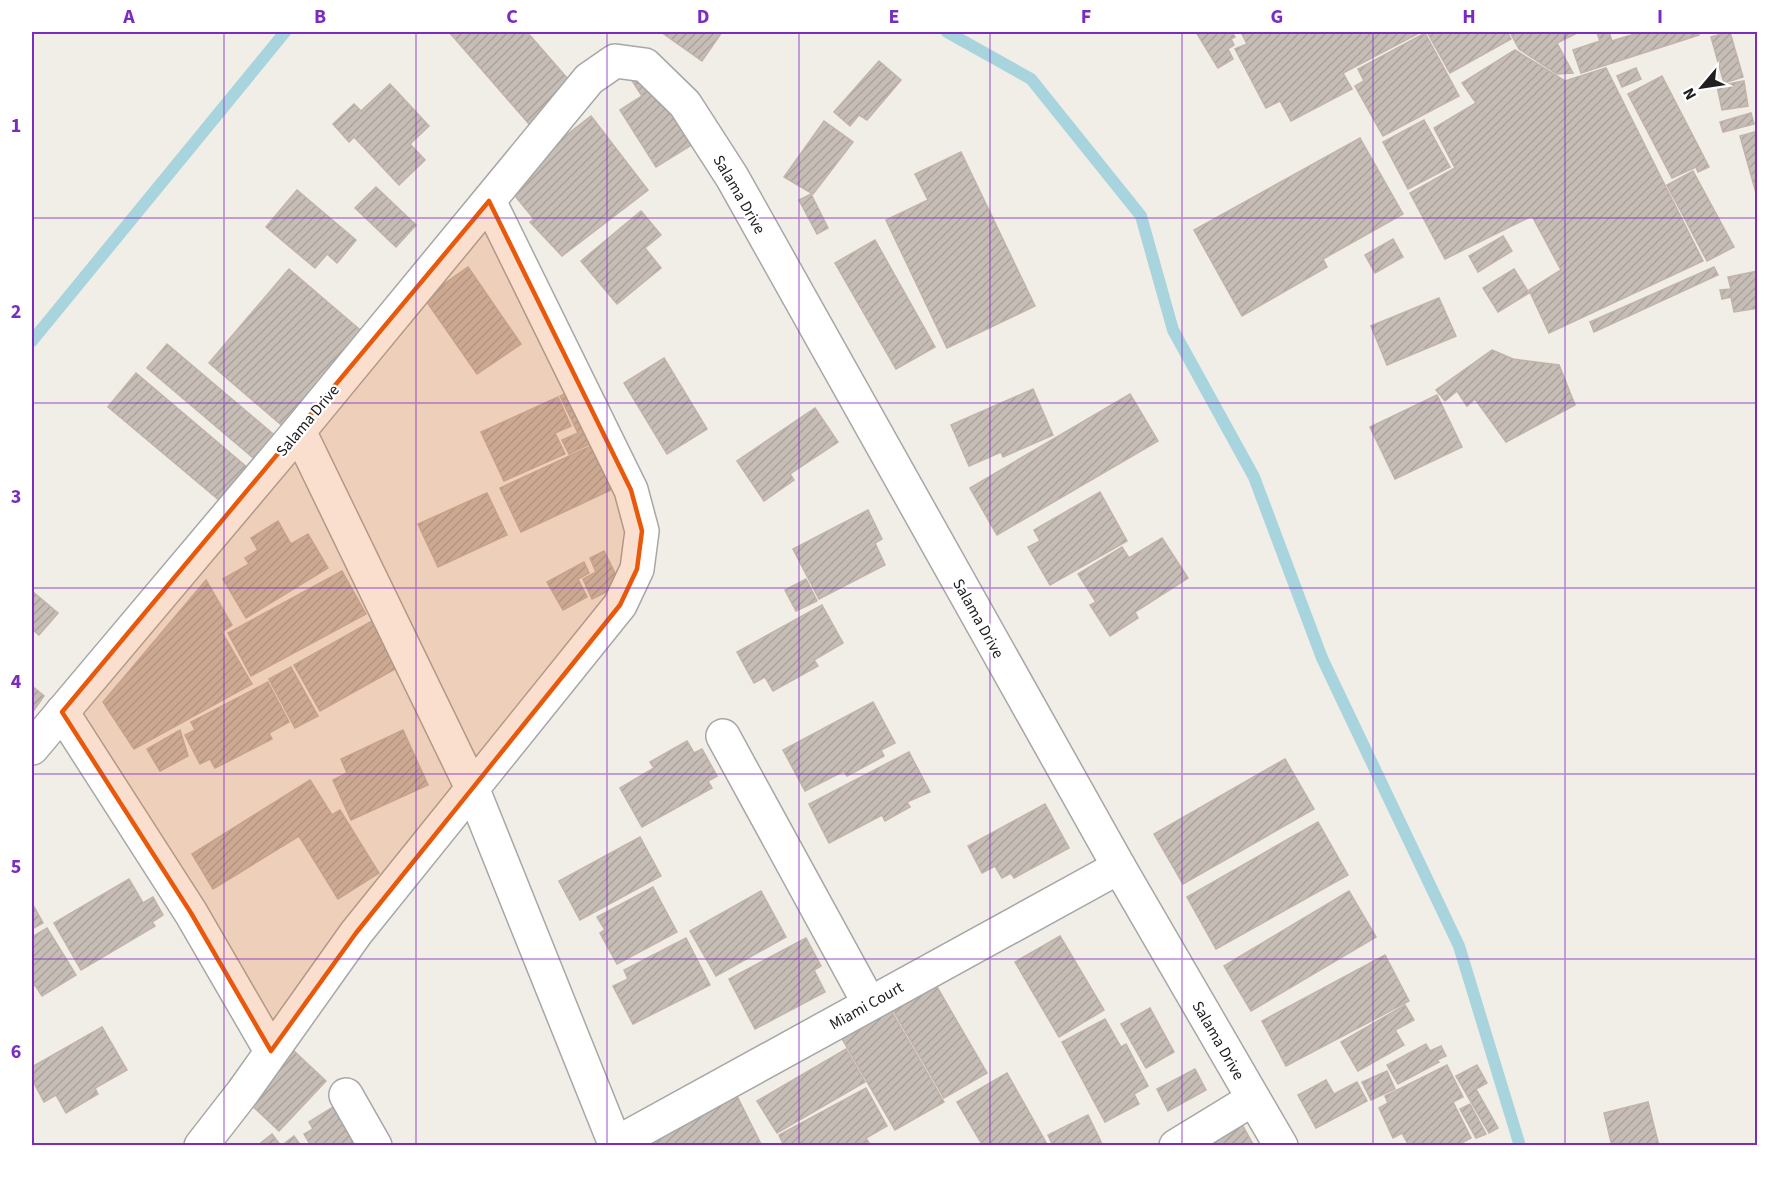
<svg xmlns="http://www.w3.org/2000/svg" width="1789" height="1177" viewBox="0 0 1789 1177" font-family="'Source Sans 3',sans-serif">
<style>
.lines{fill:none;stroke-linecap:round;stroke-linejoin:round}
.stream{stroke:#a8d4de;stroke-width:12}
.building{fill:url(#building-hatch);stroke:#c2b3a9;stroke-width:1.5}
.minor-casing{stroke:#a7a7a7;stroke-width:36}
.minor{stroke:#fff;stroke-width:33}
.marked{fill:#e8590c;fill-opacity:0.2;stroke:#e8590c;stroke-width:4.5;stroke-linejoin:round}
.grid{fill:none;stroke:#7b2cbf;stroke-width:1.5;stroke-opacity:0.55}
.labels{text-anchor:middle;stroke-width:4.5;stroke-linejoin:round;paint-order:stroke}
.street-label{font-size:16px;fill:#202020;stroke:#fff}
.neatline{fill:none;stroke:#7b2cbf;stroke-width:2}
.grid-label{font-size:20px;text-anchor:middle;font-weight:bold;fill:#7b2cbf}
</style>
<defs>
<pattern id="building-hatch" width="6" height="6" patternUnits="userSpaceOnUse" patternTransform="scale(1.5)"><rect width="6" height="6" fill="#c6bdb6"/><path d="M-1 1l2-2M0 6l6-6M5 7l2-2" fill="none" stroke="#aaa29c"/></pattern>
</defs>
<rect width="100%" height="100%" fill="#f1ede7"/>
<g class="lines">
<g class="stream">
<path d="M947,32L1031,79L1141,216L1173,330L1254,477L1322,658L1459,946L1520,1146"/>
<path d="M32,341L285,32"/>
</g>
</g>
<g class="building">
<path d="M449,32H527L574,86L529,124Z"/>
<path d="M661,32H722L702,61Z"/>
<path d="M1196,32H1232L1235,37L1231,39L1234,45L1228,49L1233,59L1218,68Z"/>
<path d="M1241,32H1421L1343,73L1352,89L1291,121L1280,101L1266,108L1235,49L1247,44Z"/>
<path d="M1427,32H1507L1511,39L1450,73Z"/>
<path d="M1510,32H1579L1557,43L1573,73L1557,74L1519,49Z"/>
<path d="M1609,32L1612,41L1641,32H1698L1699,35L1581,73L1573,50L1600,41L1597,33Z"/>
<path d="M1730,32L1743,77L1724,83L1711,37Z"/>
<path d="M1425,33L1459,96L1383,136L1355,86L1364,81L1358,69Z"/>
<path d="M1515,50L1565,81L1606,68L1703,261L1549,333L1529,290L1561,270L1532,216L1445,259L1410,193L1455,168L1434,128L1476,103L1462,83Z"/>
<path d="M647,60L698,141L656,167L620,110L642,96L627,73Z"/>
<path d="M879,61L901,80L867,120L859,115L850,126L834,112Z"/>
<path d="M1636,68L1641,79L1622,87L1617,76Z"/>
<path d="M1662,76L1709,167L1698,172L1696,167L1672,178L1628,94Z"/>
<path d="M1744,81L1748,106L1722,110L1717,86Z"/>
<path d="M390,84L429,126L410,144L425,160L399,185L354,137L349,142L333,124L354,104L361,111Z"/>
<path d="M1751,113L1754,124L1723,132L1720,122Z"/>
<path d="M591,116L648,190L562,256L530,222L534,219L516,197L524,168Z"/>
<path d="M1424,120L1450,167L1408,189L1383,142Z"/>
<path d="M824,121L853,142L813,194L784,177Z"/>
<path d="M1758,131V200L1740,136Z"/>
<path d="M1360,138L1403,214L1323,259L1327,267L1242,316L1194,230Z"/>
<path d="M961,152L1035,306L947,348L886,220L928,200L915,174Z"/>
<path d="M1693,171L1734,247L1707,261L1667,185Z"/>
<path d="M376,187L416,225L396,247L355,208Z"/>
<path d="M297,190L356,240L337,263L327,254L315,268L266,227Z"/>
<path d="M811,194L828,228L817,234L799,200Z"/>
<path d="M641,211L661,235L645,248L661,268L617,304L581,261Z"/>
<path d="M1503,236L1512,251L1478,272L1469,256Z"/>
<path d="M1393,239L1403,257L1375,273L1365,255Z"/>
<path d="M875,240L935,347L896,369L835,263Z"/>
<path d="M468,267L521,344L477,374L424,298Z"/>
<path d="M1714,267L1718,275L1594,332L1590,322Z"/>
<path d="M289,269L365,334L286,429L209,363Z"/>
<path d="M1514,269L1529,293L1498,312L1483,288Z"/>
<path d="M1758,271V308L1734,312L1731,297L1722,299L1720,290L1731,289L1728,277Z"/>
<path d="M1439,298L1456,336L1387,365L1371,326Z"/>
<path d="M167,344L278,438L258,462L147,368Z"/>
<path d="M1492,350L1513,359L1559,365L1575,405L1506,442L1475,399L1467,406L1457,391L1445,401L1436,390Z"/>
<path d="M664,358L707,429L667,454L624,383Z"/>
<path d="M136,373L248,468L220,501L108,407Z"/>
<path d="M1033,389L1053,435L1003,457L1001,452L969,466L951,425Z"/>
<path d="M571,391L594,442L569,454L562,440L578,433L560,396Z"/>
<path d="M1130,394L1158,441L997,535L970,488Z"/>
<path d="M1437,395L1462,447L1395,479L1370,427Z"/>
<path d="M558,397L571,426L555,433L565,454L504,481L481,432Z"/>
<path d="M815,408L838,442L790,474L794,480L764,501L737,461Z"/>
<path d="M593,445L613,489L521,532L500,488Z"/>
<path d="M1100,492L1127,541L1050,585L1028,547L1040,541L1034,530Z"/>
<path d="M487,493L507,535L438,567L418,524Z"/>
<path d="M868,510L882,539L875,543L885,565L819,599L793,549Z"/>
<path d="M278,521L291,544L308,534L328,568L246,618L223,579L249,564L245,558L258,550L251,538Z"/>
<path d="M1162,538L1188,578L1135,612L1138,618L1110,636L1090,605L1096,602L1078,574L1122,547L1129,558Z"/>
<path d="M604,551L621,585L592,599L583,579L596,572L590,558Z"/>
<path d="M584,562L589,573L578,579L587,597L563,610L547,582Z"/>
<path d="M342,571L366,614L251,676L228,633Z"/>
<path d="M806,579L817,601L796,611L785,590Z"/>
<path d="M206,580L232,625L222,632L252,684L134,749L103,702Z"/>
<path d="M32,591L58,613L39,635L33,630L32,633Z"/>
<path d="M822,605L843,643L814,660L818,666L773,691L765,677L754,683L737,652Z"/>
<path d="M379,617L404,664L320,711L294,665Z"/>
<path d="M291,667L318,716L295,728L269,679Z"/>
<path d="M268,682L289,722L269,733L272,739L215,768L210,759L200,764L185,735L195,730L191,722Z"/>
<path d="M32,686L44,696L32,713Z"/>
<path d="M873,702L895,743L881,750L884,756L847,776L844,771L805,791L783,750Z"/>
<path d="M180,730L188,756L160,771L147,749Z"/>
<path d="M403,730L428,785L351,820L333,780L347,773L341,759Z"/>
<path d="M687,741L694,753L702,749L717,776L708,781L712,788L642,827L620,788L654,768L650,762Z"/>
<path d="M909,752L930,792L907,802L910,807L885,821L882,815L829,843L809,804Z"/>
<path d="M1285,759L1314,809L1183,884L1154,834Z"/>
<path d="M310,780L332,815L340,810L379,873L338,899L299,836L213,889L192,854Z"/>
<path d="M1045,804L1069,848L1014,878L1011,873L1002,878L995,866L982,873L968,846Z"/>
<path d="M1318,822L1348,875L1216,949L1187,897Z"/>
<path d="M640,837L661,876L580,920L559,881Z"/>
<path d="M129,879L143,903L153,897L163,915L152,922L155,926L81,970L54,923Z"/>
<path d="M653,887L677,932L617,964L600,933L605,930L597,917Z"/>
<path d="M761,891L786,937L716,976L690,931Z"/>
<path d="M1349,891L1376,937L1251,1011L1224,966Z"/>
<path d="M32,903L43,923L32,929Z"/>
<path d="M47,928L76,975L42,996L35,985L32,987V937Z"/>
<path d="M1060,936L1104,1010L1059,1037L1015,962Z"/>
<path d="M686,938L710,985L633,1024L613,986L628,979L624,970Z"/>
<path d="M806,938L821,966L814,970L825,992L755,1029L729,979Z"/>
<path d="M1385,955L1409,1001L1286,1066L1262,1021Z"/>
<path d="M933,980L987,1073L944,1098L890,1005Z"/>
<path d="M886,1002L944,1102L895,1130L837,1030Z"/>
<path d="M1405,1005L1414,1020L1395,1030L1404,1045L1358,1071L1341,1042Z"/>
<path d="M1150,1008L1174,1052L1146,1068L1121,1024Z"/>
<path d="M1105,1019L1121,1047L1126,1044L1148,1086L1134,1094L1139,1104L1105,1122L1062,1042Z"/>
<path d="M102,1027L127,1070L95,1088L98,1094L66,1113L56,1095L44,1102L32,1079V1067Z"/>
<path d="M1426,1044L1430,1051L1441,1046L1446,1056L1437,1060L1439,1062L1398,1084L1387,1065Z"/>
<path d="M846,1049L865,1082L777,1133L757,1101Z"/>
<path d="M294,1051L326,1081L279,1131L247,1101Z"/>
<path d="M1447,1065L1463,1097L1453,1102L1471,1138L1456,1146H1409L1402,1133L1393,1138L1379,1108L1388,1103L1385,1096Z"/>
<path d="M1477,1065L1487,1083L1476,1089L1498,1128L1489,1133L1456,1076Z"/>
<path d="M1195,1069L1206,1090L1168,1111L1157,1089Z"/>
<path d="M1387,1071L1395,1089L1371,1100L1362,1082Z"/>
<path d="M1007,1073L1048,1146H983L957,1102Z"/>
<path d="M1326,1080L1334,1094L1357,1082L1367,1101L1316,1128L1298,1095Z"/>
<path d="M733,1088L762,1146H644Z"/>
<path d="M866,1088L887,1126L866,1138L869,1143L784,1146L779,1135Z"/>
<path d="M1648,1102L1659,1146H1612L1604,1113Z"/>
<path d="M1470,1104L1486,1134L1476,1138L1460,1109Z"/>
<path d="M333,1107L357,1146H311L304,1134L313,1129L309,1122Z"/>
<path d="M1088,1115L1103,1146H1053L1048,1135Z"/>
<path d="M1238,1117L1254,1146H1186Z"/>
<path d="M272,1134L281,1146H257Z"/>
<path d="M294,1136L301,1146H281Z"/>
</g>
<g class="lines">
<g class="minor-casing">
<g id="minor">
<path d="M299,431L473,790L616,1146"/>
<path d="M62,712L191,913L271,1051"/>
<path d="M723,736L869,1003"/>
<path d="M32,748L299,431L589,79L615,61L645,65L685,104L732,177L1119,867L1281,1146"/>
<path d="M346,1095L375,1146"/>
<path d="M615,1144L1119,867"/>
<path d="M201,1146L243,1092L356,933L620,605L637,569L642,531L631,490L489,201"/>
<path d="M1176,1146L1253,1099"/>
</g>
</g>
<use href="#minor" class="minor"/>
</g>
<path class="marked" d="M489,201L631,490L642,531L637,569L620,605L356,933L271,1051L191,913L62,712Z"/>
<path class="grid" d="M224,32V1146M416,32V1146M607,32V1146M799,32V1146M990,32V1146M1182,32V1146M1373,32V1146M1565,32V1146M32,218H1758M32,403H1758M32,588H1758M32,774H1758M32,959H1758"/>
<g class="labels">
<g class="street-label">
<text transform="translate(740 194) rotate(60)" y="6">Salama Drive</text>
<text transform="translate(307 420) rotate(-50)" y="6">Salama Drive</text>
<text transform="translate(979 618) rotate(61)" y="6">Salama Drive</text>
<text transform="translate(866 1005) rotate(-29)" y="6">Miami Court</text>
<text transform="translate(1219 1040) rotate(60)" y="6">Salama Drive</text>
</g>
</g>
<rect width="1789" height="1177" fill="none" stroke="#ffffff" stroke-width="66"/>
<g transform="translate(1702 87) rotate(241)" stroke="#ffffff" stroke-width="4.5" paint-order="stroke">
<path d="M0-4.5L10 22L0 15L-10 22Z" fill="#202020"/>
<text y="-9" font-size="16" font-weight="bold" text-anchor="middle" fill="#202020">N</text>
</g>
<rect x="33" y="33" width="1723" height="1111" class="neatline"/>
<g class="grid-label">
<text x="129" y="23">A</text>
<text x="320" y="23">B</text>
<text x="512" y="23">C</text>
<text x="703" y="23">D</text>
<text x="894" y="23">E</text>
<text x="1086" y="23">F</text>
<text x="1277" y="23">G</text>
<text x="1469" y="23">H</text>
<text x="1660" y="23">I</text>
<text x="16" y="132">1</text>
<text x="16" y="318">2</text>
<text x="16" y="503">3</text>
<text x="16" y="688">4</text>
<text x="16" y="873">5</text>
<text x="16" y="1058">6</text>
</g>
</svg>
